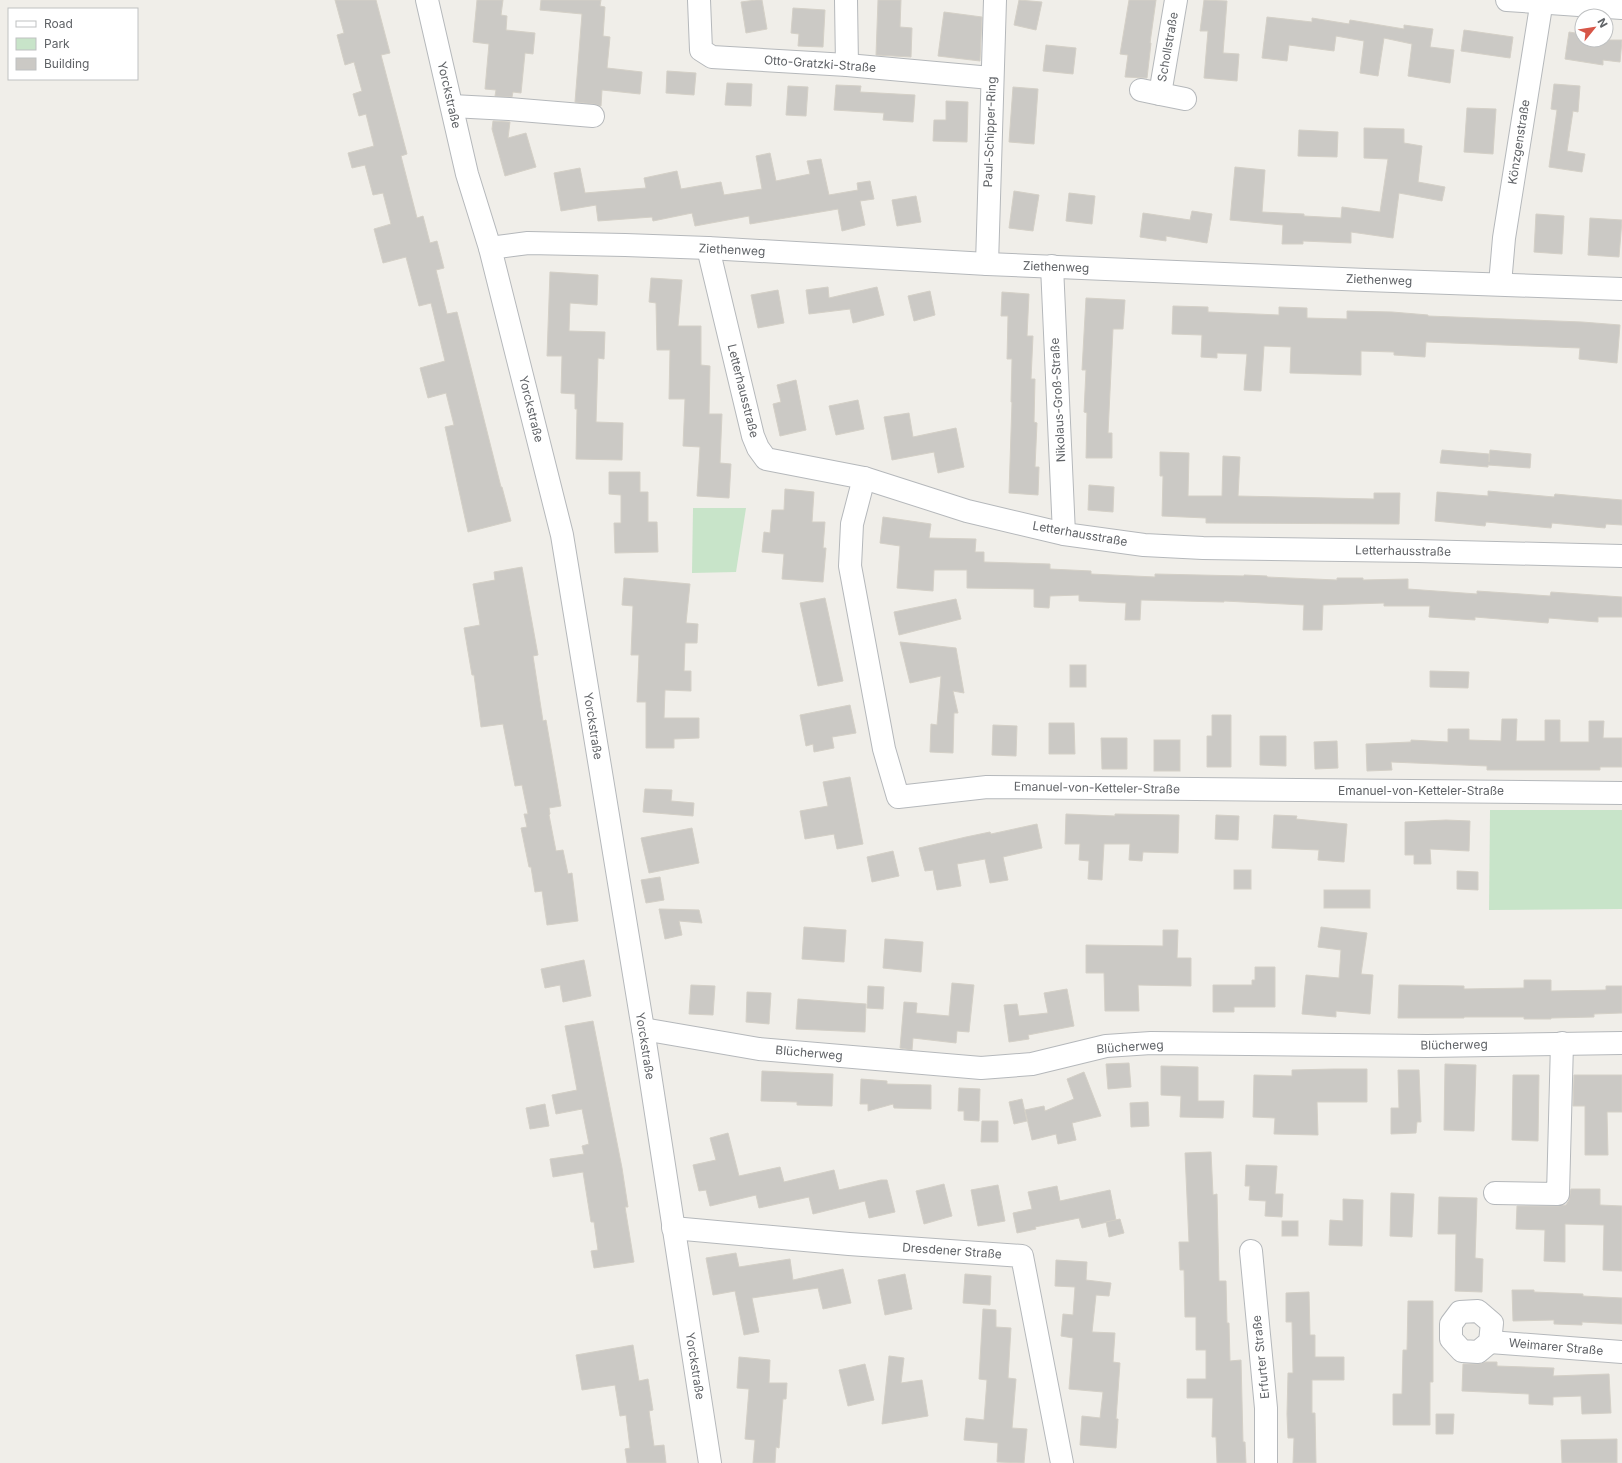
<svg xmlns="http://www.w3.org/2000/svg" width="1622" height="1463" viewBox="0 0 1622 1463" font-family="Inter,sans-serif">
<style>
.green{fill:#c8e4c9}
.building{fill:#cbc9c5;stroke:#d4d0c7}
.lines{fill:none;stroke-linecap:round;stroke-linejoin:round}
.minor-casing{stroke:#b5b8bb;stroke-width:24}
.minor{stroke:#fff;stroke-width:22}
.labels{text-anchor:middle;stroke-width:3;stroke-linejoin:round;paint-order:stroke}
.street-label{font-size:12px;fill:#606367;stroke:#fff}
</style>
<rect width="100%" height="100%" fill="#f0eee9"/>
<g class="green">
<path d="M693,508H746L736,572L692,573Z"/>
<path d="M1490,810H1622V909L1489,910Z"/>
</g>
<g class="building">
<path d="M335,0H376L390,53L381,55L407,154L401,156L417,218L423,216L430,243L437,241L444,268L436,270L447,314L457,312L501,487H502L511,521L468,532L445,427L454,425L446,393L428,398L420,368L445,361L431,303L419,306L406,257L383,263L374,229L391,224L383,193L373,195L365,165L352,168L348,153L374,146L366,114L359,116L353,94L362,91L354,62L345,65L337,35L344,33Z"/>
<path d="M477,0H503L501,15L507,16L506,30L535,33L533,54L525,53L521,93L513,92L512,97L495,96L496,90L485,89L489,44L473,42Z"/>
<path d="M541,0H601L600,6L605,7L603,36L610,37L607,68L642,72L640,94L602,90L601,106L594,104L575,102L582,14L540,10Z"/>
<path d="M756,0H762L767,29L746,33L741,2Z"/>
<path d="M878,0H901L900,27L912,28L911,57L876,55Z"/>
<path d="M1019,0L1042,2L1036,30L1014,25Z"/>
<path d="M1129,0H1156L1150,43H1151L1147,78L1125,77L1128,55L1120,54Z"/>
<path d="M1204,0L1227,1L1223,53L1239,54L1237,81L1204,78L1208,31H1200Z"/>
<path d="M793,8L825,10L823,47L798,46L799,34L791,33Z"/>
<path d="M944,12L982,17L980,61L938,56Z"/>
<path d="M1267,17L1312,22V18L1349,24L1350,20L1404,29V25L1433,29L1430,47L1454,50L1450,83L1408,76L1412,44L1384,38L1378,76L1360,73L1364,41L1336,36L1334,51L1289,45L1287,61L1262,58Z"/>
<path d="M1464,30L1513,37L1510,58L1461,51Z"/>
<path d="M1569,32L1582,34V40H1622L1620,62L1603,60V65L1565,59Z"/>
<path d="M1046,45L1076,48L1073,74L1043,71Z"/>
<path d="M667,71L696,73L694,95L666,93Z"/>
<path d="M727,83L752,84L751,106L725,105Z"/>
<path d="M1554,84L1580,86L1578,112L1573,111L1567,151L1585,154L1582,172L1549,167L1557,110L1551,109Z"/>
<path d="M836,85L861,86L860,92L915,95L913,122L883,120L884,113L834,110Z"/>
<path d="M788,86L808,87L806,116L786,115Z"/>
<path d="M1013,87L1038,89L1034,144L1009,142Z"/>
<path d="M946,101L968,102L967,142L933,141L934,120H946Z"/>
<path d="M1467,108L1496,109L1493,154L1464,152Z"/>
<path d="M493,121L510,122L508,138L526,133L536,167L505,176L492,129Z"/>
<path d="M1364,128L1404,129V143L1422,146L1418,182L1445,187L1442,201L1399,193L1393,238L1351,232V243L1303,241V244H1282L1283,225L1230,220L1235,167L1265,170L1262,212L1304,214V216L1341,218L1342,207L1380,212L1388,159L1364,158Z"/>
<path d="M1299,130L1338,132L1337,157L1298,156Z"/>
<path d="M770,153L776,181L810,174L807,161L821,159L829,195L858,190L857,183L870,181L874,199L860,201L865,225L842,231L838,209L750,224L749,216L695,226L692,213L653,221L652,217L598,221L596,205L561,211L554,173L580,168L585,193L646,188L644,178L677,171L681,189L721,182L724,195L762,189L756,156Z"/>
<path d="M1014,191L1039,195L1033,231L1009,228Z"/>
<path d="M1069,193L1095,196L1092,224L1066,221Z"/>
<path d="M916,196L921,222L897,226L892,200Z"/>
<path d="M1192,211L1212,214L1207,243L1166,236V241L1140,237L1143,213L1190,220Z"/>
<path d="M1536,214L1564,216L1562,254L1534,252Z"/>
<path d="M1590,218L1622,220L1619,257L1588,255Z"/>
<path d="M550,272L598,275L597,305L570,303L569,331L605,332L604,359L598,358L596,422L623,423L622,460L576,459L577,409H575V394L561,393L562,356H547Z"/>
<path d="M651,278L682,280L678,326H701V365L710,366L709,414H722L720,463L731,464L729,498L697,496L700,447L683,446L685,399H669L670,350H657L656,303L649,302Z"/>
<path d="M828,287L829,298L877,287L884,315L853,323L850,309L809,314L806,290Z"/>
<path d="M778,290L784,323L758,328L751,295Z"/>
<path d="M930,291L935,315L914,321L908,296Z"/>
<path d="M1002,292L1029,294L1027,336H1033L1031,379H1035L1034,422L1037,423L1035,467H1039L1038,495L1009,493L1012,402H1011L1012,359H1007L1008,316H1001Z"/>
<path d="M1086,298L1125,300L1123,329H1113L1108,433H1112V458H1086L1087,413L1084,412L1086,370H1082Z"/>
<path d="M1173,306L1208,307V312L1279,315V307L1307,308V318L1347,319V311L1392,312L1428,315V316L1582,322L1620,325L1617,363L1579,359L1580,348L1426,342L1425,357L1394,355V352L1361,351V375L1290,373L1291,347L1264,346L1261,391L1244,390L1247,354L1217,353V358L1201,357L1202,335L1172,334Z"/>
<path d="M796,380L806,430L780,436L773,404L781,402L777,385Z"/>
<path d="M858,400L864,429L836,435L829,406Z"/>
<path d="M909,413L913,437L956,428L964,467L938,473L934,452L892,460L884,417Z"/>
<path d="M1442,450L1489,454V462L1490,450L1531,454L1530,468L1488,465V467L1440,463Z"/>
<path d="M1160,452L1189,453L1188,496H1222L1223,456L1240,457L1238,496L1374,499V493H1400L1399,524L1206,523V518L1162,516L1163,476H1160Z"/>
<path d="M609,472H640V492H648V522H657L658,552L615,553L614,523H621V495L609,494Z"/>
<path d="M1089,485L1114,487L1113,512L1088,510Z"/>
<path d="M785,489L814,492L812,522H825L823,548H826L823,582L782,579L784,554L762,552L764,532L770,533L772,510H784Z"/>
<path d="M1488,491L1554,497L1555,494L1622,500V525L1606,524L1605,528L1552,523L1551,528L1486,522L1485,526L1435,521L1437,492L1488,496Z"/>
<path d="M883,517L931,524L929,538L976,539L975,552H984V562L1050,564V569L1091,571V574L1155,577V574L1244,576V575L1267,576V577L1337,580V578H1363V580L1408,579V589L1477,594V591L1550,596L1551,592L1622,597V617H1598V622L1549,618L1548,623L1475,617V620L1429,617L1430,606H1384V603L1323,605L1322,630H1303L1304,605L1224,601V602L1141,600L1140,620H1125L1126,603L1079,601V595L1050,596L1049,608L1034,607V589L967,588V570H934L933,591L897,588L900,546L880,543Z"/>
<path d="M522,567L538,655L533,656L543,721L546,720L561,806L549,808L550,814L549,815L556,851L563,850L568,874L572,873L578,921L547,925L542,891L535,892L531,867H529L521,828L527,827L524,814H528L522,785L515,786L503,724L481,727L474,675H472L464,628L480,625L473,584L495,580L494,572Z"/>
<path d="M624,578L690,584L686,623L698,624L697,643H685L684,671H691V691L665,690L664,718H699V738L674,739V748H646V702H637L639,655H631L633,606L622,605Z"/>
<path d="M825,598L843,681L818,686L800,603Z"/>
<path d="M956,599L961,619L899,635L894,612Z"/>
<path d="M900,642L956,648L964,693L953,691L958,713H954L953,753L930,752L931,724L937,725L941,676L910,683Z"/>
<rect x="1070" y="665" width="16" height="22"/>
<path d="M1430,671L1469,672L1468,688L1430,687Z"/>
<path d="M850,705L856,733L832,737L834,748L814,752L813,744L806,746L800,715Z"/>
<path d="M1212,715H1231V767H1207V736H1212Z"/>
<path d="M1502,719H1517L1516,741H1545V720H1560V742H1589V721H1604L1603,738H1622V767H1600V770H1487V766L1391,762L1392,770L1367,771L1366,744L1411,742V740L1448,742V729H1469V740L1501,741Z"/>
<path d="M1049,723H1074L1075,754H1049Z"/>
<path d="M993,725L1017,726L1016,756L992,755Z"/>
<path d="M1260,736H1286V766L1260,765Z"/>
<path d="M1101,738H1127V769H1102Z"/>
<rect x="1154" y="740" width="26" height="31"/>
<path d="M1337,741L1338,768L1315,769L1314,742Z"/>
<path d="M850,777L863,844L837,849L834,834L805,839L800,811L828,806L823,782Z"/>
<path d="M645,789L672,790L671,801L694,803L693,816L643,812Z"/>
<path d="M1066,814L1115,816V814L1179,815L1178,853L1143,852L1142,861L1129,860L1130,844H1104L1102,880L1088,879L1089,861L1079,860L1080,844H1065Z"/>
<path d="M1216,815L1239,816L1238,840L1215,839Z"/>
<path d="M1274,815L1297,816L1296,819L1347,824L1344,862L1318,860L1319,850L1272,848Z"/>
<path d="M1446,820L1470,821L1469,851L1430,849L1431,864H1414V855H1405V822Z"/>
<path d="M1037,824L1042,848L1003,857L1008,880L990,883L985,859L957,864L961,886L937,890L933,870L925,871L919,848L966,837L990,832L991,834Z"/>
<path d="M692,828L699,863L649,873L641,838Z"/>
<path d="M893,851L899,876L872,882L867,857Z"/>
<rect x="1234" y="870" width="17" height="19"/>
<path d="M1457,871L1478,872V890L1457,889Z"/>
<path d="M660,877L664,900L646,903L641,880Z"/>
<rect x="1324" y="890" width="46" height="18"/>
<path d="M659,909L699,910L702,923L679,921L682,935L665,939Z"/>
<path d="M804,927L846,930L844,962L802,959Z"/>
<path d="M1321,927L1367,933L1361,974L1373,975L1370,1014L1336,1011V1017L1302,1014L1306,975L1339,978L1341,950L1318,947Z"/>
<path d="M1163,930H1178L1177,958H1191V986L1138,985L1139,1011H1105L1104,973H1086V945L1163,946Z"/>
<path d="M885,939L923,942L921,972L883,968Z"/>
<path d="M584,960L591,996L563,1002L560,985L545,988L541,969Z"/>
<path d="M1255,967H1275V1007H1234V1012H1213V985H1252V980H1255Z"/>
<path d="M1524,980H1551V991L1606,990V986H1622V1013L1594,1014V1017L1551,1018V1019H1524V1017H1464V1018H1398L1399,985L1464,986V989L1524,988Z"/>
<path d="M952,983L974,985L969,1032L957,1031L956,1043L913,1038L912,1050L900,1048L904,1002L917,1003L916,1013L949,1016Z"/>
<path d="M691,985L715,986L713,1015L689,1014Z"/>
<path d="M868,986L884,987L883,1009L867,1008Z"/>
<path d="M1067,989L1074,1026L1028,1035L1029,1039L1009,1042L1004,1005L1017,1004L1019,1016L1048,1013L1044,993Z"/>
<path d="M747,992L771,993L769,1024L746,1022Z"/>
<path d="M798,999L866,1004L865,1032L796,1029Z"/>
<path d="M593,1021L622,1168L628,1207H625L634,1262L594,1268L591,1251L598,1250L594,1222H591L583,1172L553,1177L550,1159L584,1154L582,1146L589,1144L582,1109L556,1114L552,1095L577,1090L565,1026Z"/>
<path d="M1129,1063L1131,1087L1108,1089L1106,1064Z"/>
<path d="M1445,1064L1476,1065L1474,1131L1444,1130Z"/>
<path d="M1161,1066L1198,1067V1101H1224L1223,1118L1180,1117L1181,1096L1161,1095Z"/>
<path d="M1334,1069H1367V1102H1317L1318,1135L1274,1134L1275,1118L1253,1117L1254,1075L1292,1076V1070Z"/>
<path d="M1398,1070H1419L1421,1122H1417L1416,1133L1391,1134V1108H1399Z"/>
<path d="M762,1071L833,1074L832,1106L797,1105V1102L761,1101Z"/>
<path d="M1084,1072L1101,1116L1072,1123L1076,1140L1058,1144L1056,1134L1032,1140L1025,1110L1044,1106L1045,1111L1074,1099L1067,1079Z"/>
<path d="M1513,1075H1539L1538,1141L1512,1140Z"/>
<path d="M1574,1075H1622V1112H1607L1608,1155H1585V1106H1573Z"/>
<path d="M861,1079L887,1081V1084L931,1085V1109L894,1108L893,1104L868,1111V1104H860Z"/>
<path d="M959,1088L980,1089L979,1121L964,1120V1111H958Z"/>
<path d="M1022,1099L1027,1121L1014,1124L1009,1102Z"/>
<path d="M1148,1102L1149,1126L1131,1127L1130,1103Z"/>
<path d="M545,1104L549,1126L530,1129L526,1108Z"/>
<path d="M982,1121H998V1142H981Z"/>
<path d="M728,1133L739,1176L780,1167L784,1182L834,1170L839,1190L881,1180H887L895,1212L869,1218L865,1201L813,1214L809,1197L759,1208L756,1195L710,1206L706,1190L699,1191L693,1165L716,1160L710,1138Z"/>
<path d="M1211,1152L1213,1195L1217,1194L1219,1281H1226L1227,1323H1229L1230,1361L1241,1360L1243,1442H1245L1246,1463H1217L1216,1437H1212L1213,1398H1187V1379H1206V1350H1196V1317H1185L1184,1270H1180L1179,1242H1189L1185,1153Z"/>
<path d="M1246,1165L1277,1166L1275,1194H1283L1282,1217L1265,1216L1266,1201L1249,1200L1250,1186H1245Z"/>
<path d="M944,1184L952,1216L924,1224L916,1191Z"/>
<path d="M998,1185L1005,1221L978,1226L971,1190Z"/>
<path d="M1057,1186L1060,1201L1110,1190L1116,1220L1082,1228L1079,1218L1035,1227L1036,1229L1017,1233L1013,1213L1032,1209L1028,1192Z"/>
<path d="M1571,1189H1600V1205L1622,1206V1271L1603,1270L1604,1225L1565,1224V1262L1544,1261L1545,1230L1516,1229L1517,1206H1558L1566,1205L1569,1200Z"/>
<path d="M1391,1193L1414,1194L1412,1237L1390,1236Z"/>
<path d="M1439,1197L1477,1198L1475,1258L1483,1259L1482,1292L1455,1291L1456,1234H1438Z"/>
<path d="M1343,1199L1363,1200L1362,1246L1329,1245L1330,1220L1343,1221Z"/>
<path d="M1120,1219L1124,1233L1109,1237L1106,1222Z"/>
<rect x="1282" y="1221" width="16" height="15"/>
<path d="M736,1253L739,1267L790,1259L793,1280L843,1269L851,1303L823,1309L818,1288L752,1298L759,1332L744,1335L735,1291L713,1295L706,1258Z"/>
<path d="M1056,1260L1087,1262L1086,1280L1111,1283L1109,1296L1096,1295L1092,1332L1115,1333L1113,1362L1120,1363L1116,1419H1118L1116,1448L1080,1445L1082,1416L1100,1418L1103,1392L1069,1389L1073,1338L1061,1336L1063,1314L1073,1315L1075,1287L1055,1286Z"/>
<path d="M905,1274L912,1309L885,1315L878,1280Z"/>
<path d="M965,1274L991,1276L990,1305L963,1303Z"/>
<path d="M1512,1290H1534V1292L1583,1294V1296L1622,1298V1324L1582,1322V1325L1554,1324V1320L1513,1321Z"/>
<path d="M1309,1292L1310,1335H1315V1357H1344V1380H1312V1413H1315L1316,1463H1293L1294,1438H1288L1287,1414L1288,1373H1293L1292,1322H1286V1293Z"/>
<path d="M1408,1301H1433V1382H1430V1425H1393V1394H1402L1403,1350H1407Z"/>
<path d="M983,1309L996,1310V1327L1011,1328L1008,1378L1016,1379L1012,1428L1027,1429L1024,1463L997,1462L998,1443L964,1440L966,1418L984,1420L987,1380L979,1379Z"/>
<path d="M633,1345L639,1381L648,1379L653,1410L649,1411L654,1446L664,1445L666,1463H627L625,1449L630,1448L626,1415L620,1416L615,1385L582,1390L576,1355Z"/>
<path d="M889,1356L904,1358L901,1383L922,1380L928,1416L882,1424Z"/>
<path d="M739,1357L770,1360L769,1383H787L786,1399H783L779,1448L776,1447L775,1463H753L755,1440L745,1439L749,1389L737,1388Z"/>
<path d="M1486,1362H1497V1366L1554,1368L1553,1376L1609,1374L1611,1413L1582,1414L1581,1396L1553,1397V1405L1529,1404V1394L1462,1391L1463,1364H1477Z"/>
<path d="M865,1364L874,1400L848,1406L839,1370Z"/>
<path d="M1436,1414H1454L1453,1434H1436Z"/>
<path d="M1617,1439V1463H1562L1561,1440Z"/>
</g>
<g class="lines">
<g class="minor-casing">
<g id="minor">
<path d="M427,0L467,174L490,248L562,535L643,1029L710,1463"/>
<path d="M699,0L701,50L712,57L847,65L991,78"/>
<path d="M846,0L847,65"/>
<path d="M1507,0L1622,8"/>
<path d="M1141,90L1160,94L1176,0"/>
<path d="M1160,94L1185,99"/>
<path d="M452,106L509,109L593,116"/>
<path d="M490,248L528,243L625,245L708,248L987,264L1366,280L1622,289"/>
<path d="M708,248L753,436L758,448L766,459L864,478L967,511L1064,534L1144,545L1203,548L1417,551L1622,556"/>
<path d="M987,264L995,0"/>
<path d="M1052,266L1064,534"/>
<path d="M1500,284L1504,238L1542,0"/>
<path d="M864,478L852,524L850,566L884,749L898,797L987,787L1622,793"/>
<path d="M643,1029L759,1049L981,1068L1032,1064L1106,1046L1151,1043L1427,1046L1622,1043"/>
<path d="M1495,1193L1558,1194L1562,1043"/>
<path d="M673,1228L849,1244L1022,1256L1062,1463"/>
<path d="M1251,1251L1266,1408V1463"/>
<path d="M1478,1311L1492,1323L1490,1342L1478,1352L1462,1351L1451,1339V1324L1460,1312Z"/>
<path d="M1490,1342L1622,1352"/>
</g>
</g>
<use href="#minor" class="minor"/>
</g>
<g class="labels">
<g class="street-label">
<text transform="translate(1168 47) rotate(-80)" y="4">Schollstraße</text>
<text transform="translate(820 64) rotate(4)" y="4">Otto-Gratzki-Straße</text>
<text transform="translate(449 95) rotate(77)" y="4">Yorckstraße</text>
<text transform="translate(990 132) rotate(-88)" y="4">Paul-Schipper-Ring</text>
<text transform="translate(1519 142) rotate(-81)" y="4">Könzgenstraße</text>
<text transform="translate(732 250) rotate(3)" y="4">Ziethenweg</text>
<text transform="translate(1056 267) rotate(2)" y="4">Ziethenweg</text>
<text transform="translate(1379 280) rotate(2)" y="4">Ziethenweg</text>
<text transform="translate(743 391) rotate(76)" y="4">Letterhausstraße</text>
<text transform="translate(1058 400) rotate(-93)" y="4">Nikolaus-Groß-Straße</text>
<text transform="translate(531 409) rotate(76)" y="4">Yorckstraße</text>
<text transform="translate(1080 534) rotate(10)" y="4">Letterhausstraße</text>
<text transform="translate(1403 551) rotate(1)" y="4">Letterhausstraße</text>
<text transform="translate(593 726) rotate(81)" y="4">Yorckstraße</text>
<text transform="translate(1097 788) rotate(1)" y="4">Emanuel-von-Ketteler-Straße</text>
<text x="1421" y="795">Emanuel-von-Ketteler-Straße</text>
<text transform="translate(1454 1045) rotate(-1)" y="4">Blücherweg</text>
<text transform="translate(645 1046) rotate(81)" y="4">Yorckstraße</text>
<text transform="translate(1130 1047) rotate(-4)" y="4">Blücherweg</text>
<text transform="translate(809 1053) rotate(5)" y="4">Blücherweg</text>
<text transform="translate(952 1251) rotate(4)" y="4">Dresdener Straße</text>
<text transform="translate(1556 1347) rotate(5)" y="4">Weimarer Straße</text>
<text transform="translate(1261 1357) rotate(-96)" y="4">Erfurter Straße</text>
<text transform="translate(695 1366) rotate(81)" y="4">Yorckstraße</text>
</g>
</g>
<rect x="8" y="8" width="130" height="72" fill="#ffffff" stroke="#bfc1c2"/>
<rect x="16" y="21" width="20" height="6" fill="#ffffff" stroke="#bfc1c2"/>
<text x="44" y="28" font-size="12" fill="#606367">Road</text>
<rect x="16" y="38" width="20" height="12" fill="#c8e4c9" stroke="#bfc1c2"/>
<text x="44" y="48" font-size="12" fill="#606367">Park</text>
<rect x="16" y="58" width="20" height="12" fill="#cbc9c5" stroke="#bfc1c2"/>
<text x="44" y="68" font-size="12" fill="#606367">Building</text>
<g transform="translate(1594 28) rotate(60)"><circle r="19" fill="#ffffff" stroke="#bfc1c2"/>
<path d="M0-3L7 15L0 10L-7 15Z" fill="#d75648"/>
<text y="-6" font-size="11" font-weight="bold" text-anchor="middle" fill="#606367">N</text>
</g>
</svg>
